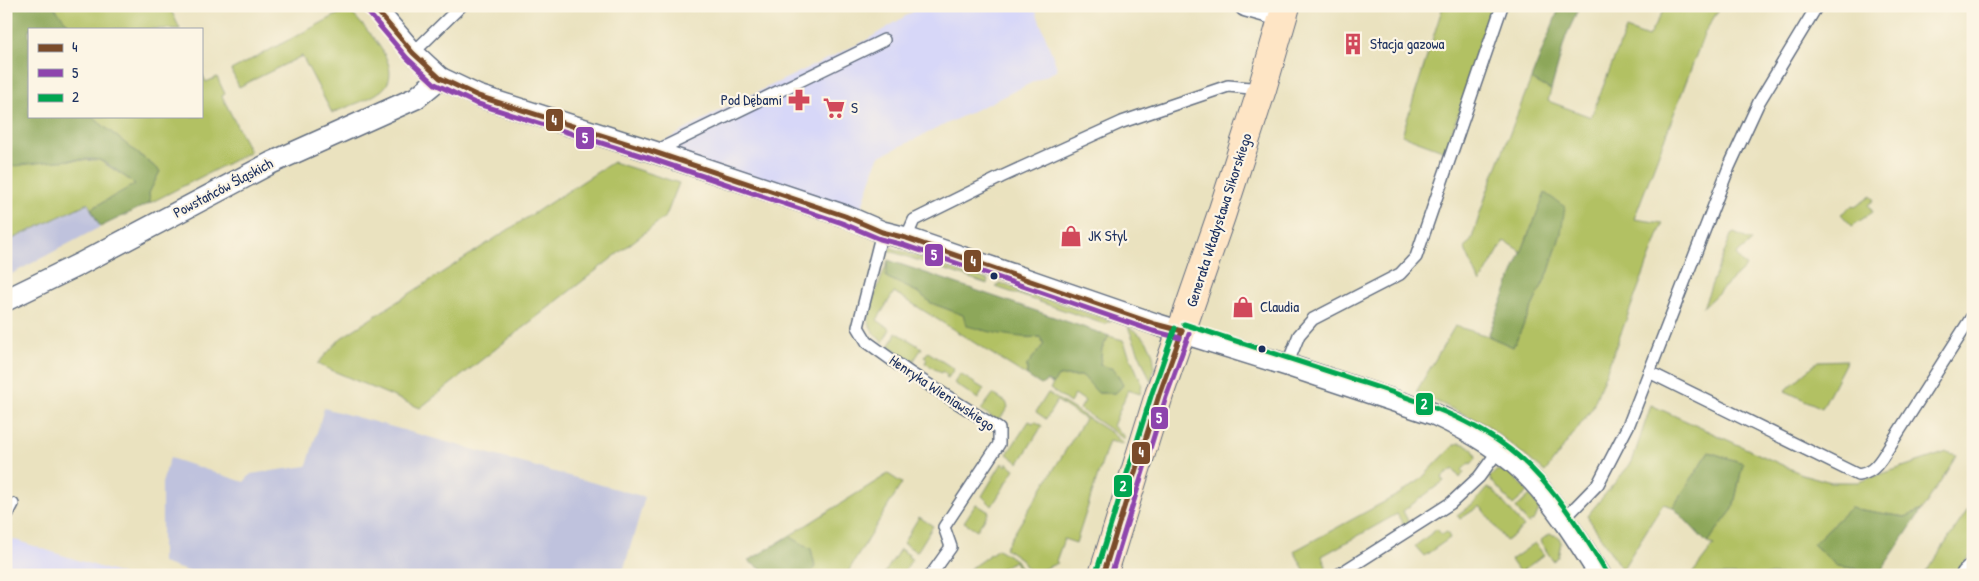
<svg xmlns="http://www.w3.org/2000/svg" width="1979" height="581" viewBox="0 0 1979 581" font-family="'Patrick Hand',sans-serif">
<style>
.built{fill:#d7d7f8}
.industrial{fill:#bfc2dd}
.green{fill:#b2c164;stroke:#667861}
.forest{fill:#8da75a;stroke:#546b5c}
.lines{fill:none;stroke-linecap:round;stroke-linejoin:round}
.lane-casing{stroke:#636e80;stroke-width:14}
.street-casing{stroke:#636e80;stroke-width:24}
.secondary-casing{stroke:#636e80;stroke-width:30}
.lane{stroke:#fff;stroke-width:11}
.street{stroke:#fff;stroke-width:21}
.secondary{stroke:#fee5c5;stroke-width:28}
.bus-1-casing{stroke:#fcf5e5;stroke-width:9}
.bus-2-casing{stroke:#fcf5e5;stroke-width:9}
.bus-3-casing{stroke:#fcf5e5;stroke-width:9}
.bus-1{stroke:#7a4b2a;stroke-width:5}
.bus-2{stroke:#8e44ad;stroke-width:5}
.bus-3{stroke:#00a651;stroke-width:5}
.bus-dot{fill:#1b2f5e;stroke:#fcf5e5;stroke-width:2}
.labels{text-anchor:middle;stroke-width:4.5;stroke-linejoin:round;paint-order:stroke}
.poi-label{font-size:15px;fill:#1b2f5e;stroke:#fcf5e5;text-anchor:start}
.street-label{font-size:15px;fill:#1b2f5e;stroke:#fcf5e5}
.line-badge{stroke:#fcf5e5;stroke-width:2}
.badge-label{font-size:14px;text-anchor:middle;font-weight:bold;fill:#fff}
</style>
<rect width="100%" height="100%" fill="#fcf5e5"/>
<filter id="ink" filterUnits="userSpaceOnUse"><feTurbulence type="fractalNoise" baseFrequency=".02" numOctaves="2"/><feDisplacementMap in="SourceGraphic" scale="10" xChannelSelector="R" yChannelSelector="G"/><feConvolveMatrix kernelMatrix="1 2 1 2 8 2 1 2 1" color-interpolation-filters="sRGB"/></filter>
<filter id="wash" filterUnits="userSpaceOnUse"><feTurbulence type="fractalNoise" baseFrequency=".0096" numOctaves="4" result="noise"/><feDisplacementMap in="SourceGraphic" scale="20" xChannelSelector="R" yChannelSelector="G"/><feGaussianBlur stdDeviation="1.12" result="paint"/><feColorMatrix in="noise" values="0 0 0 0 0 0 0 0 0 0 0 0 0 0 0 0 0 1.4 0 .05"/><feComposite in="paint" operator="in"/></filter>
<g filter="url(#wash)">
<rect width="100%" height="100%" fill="#eae2bf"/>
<g class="built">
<path d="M922,6H1034L1058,70L878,157L859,216L656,146L726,107L865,41Z"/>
<path d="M6,537L124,575H6Z"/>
</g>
<g class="industrial">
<path d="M88,203L100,227L6,277V242Z"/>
<path d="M324,408L645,497L622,575H200L162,563V483L170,458L244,482L251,474L307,466Z"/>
</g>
<g class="green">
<path d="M53,6H169L180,29H68V24Z"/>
<path d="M1443,6H1497L1445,151L1402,135Z"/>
<path d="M1666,6H1721L1705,32L1634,219L1663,223L1592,409L1545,472L1487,425L1416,392L1455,326L1488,336L1513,347L1549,271L1561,233L1529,232L1522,252L1504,241L1480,283L1464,247L1471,241L1487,192L1531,79L1551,90L1548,101L1591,117L1626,29L1648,37Z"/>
<path d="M348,9C363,26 408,68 382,90C368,101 348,106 332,113L302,56L239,87L231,70Z"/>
<path d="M201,72L206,82L217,77L225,94L222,96L250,152L150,203L149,193L160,171L91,116H201Z"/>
<path d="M99,160L136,184L91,209L88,203L6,242V168C33,159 70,161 99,160Z"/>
<path d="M613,162L679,183L666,216L420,408L317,364L341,338Z"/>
<path d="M1871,196L1874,200L1868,205L1873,212L1852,226L1841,214L1853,205L1855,207Z"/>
<path d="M1734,233L1752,241L1736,255L1746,267L1703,307L1731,235Z"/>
<path d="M890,247L988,280L987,284L890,251L887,248Z"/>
<path d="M888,260L886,277L919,293L931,303L963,315L981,330L1031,338L1040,337L1044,344L1027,365V376L894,292L877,320L890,329L883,342C876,337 871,330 869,322C867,310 884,273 888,260Z"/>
<path d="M999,283L1111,321L1104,324L996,287Z"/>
<path d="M1128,327C1151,339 1159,356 1151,382Z"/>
<path d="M896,332L922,348L913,362L888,345L891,344Z"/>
<path d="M1109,336L1123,340L1142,384L1140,394L1128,390L1113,426L1125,437L1124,439L1080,409L1085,401L1075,394L1070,403L1050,389L1058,376H1084L1098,393H1116L1123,385L1114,369L1100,366L1102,348Z"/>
<path d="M928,352L954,369L948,378L946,377L947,375L942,371L941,373L925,363L927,359L924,357Z"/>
<path d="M1847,360L1822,408L1785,391L1818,361Z"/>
<path d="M960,374L984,389L978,399L954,383Z"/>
<path d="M1048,393L1110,432L1123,443V444L1109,441L1076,543L1064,539L1056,561L1058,563L1031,574L1021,559L1005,548L1085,419L1057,401L1046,419L1036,412Z"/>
<path d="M993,394L1006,402L1008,407L1000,419H995L981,410Z"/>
<path d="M1651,405L1802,474L1831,482H1858L1947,452L1957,455L1922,510L1905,517L1850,508L1813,544L1837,566L1880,572L1879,575H1691L1714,545L1707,543L1733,509L1743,463L1709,452L1673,507L1663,504L1622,570L1587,516L1632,462Z"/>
<path d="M1029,421L1033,423L1035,421L1042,426L1019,463L1007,454Z"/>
<path d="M1459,443C1468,444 1475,449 1476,458L1471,464L1469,463L1462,470L1464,472L1460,478L1453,469L1442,477L1444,481L1403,511L1409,523L1404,526L1397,514L1322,556L1326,566L1325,570L1318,575H1307L1294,551L1399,494L1420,480L1454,445Z"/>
<path d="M1002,463L1006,466L1007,463L1015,469L992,506L982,496Z"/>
<path d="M1500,470L1510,473L1528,492L1513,505L1489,478L1496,471Z"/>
<path d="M888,474L902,483L846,575H810L815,566L811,549L789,536Z"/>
<path d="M1487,488L1493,490L1524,527L1506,541L1480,506L1460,519L1457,515L1475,502Z"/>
<path d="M1530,495L1539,509L1535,519L1528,524L1516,508Z"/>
<path d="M1973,502V553L1953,575H1924Z"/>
<path d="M976,504L989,512L977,530L964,522Z"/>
<path d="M919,517L933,526L917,552L903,543Z"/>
<path d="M1437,529L1441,534L1447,532L1450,538L1424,556L1415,546Z"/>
<path d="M1549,534L1558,536L1561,542L1558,557L1553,561L1540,541Z"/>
<path d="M1535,543L1544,555L1523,570L1526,575H1519L1520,573L1511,560Z"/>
<path d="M900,549L909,555L908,557L912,559L902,575H885L884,574Z"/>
<path d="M998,549L1016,560L1025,575H1021L1015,561L988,575H961Z"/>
</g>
<g class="forest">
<path d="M6,6H53L68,24V29H29V116H91L160,171L149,193L150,203L100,227L91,209L135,184C126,178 110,164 99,160C88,157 19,164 6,168Z"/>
<path d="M1560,6H1580L1566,36L1551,90L1531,79Z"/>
<path d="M1545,193L1565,207L1561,233L1549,271L1513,347L1488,336Z"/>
<path d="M888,260L1109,336L1102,348L1100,365L1114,369L1123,385L1116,393H1098L1083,376H1058L1053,384L1047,381L1041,385L1027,376V365L1044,344L1040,337C1016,339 990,332 967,326L963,315L931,303L919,293L886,277Z"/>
<path d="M1709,452L1743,463L1733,509L1707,543L1673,507Z"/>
<path d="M1850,508L1905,517L1922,510L1880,572L1837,566L1813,544Z"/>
<path d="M789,536L811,549L815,566L810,575H771L748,561Z"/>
</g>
</g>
<g filter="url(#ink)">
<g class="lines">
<g class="lane-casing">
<g id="lane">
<path d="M413,53L461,6"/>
<path d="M656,151L884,40"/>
<path d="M882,232L858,327L867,342L910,373L999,429V444L944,527L951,547L931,575"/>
<path d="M906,238L914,220L1001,177L1122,122L1228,86L1262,89"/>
<path d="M1287,365L1299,335L1313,319L1400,274L1416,257L1502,6"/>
<path d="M1649,372L1858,475C1870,473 1875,468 1882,458L1973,315"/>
<path d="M6,517L13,504"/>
<path d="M1563,520L1598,484L1629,424L1729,167L1759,102L1817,6"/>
<path d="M1338,575L1451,503L1479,477L1498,451"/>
</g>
</g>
<g class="street-casing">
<g id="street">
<path d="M373,6L413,53L440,78L478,96L654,152L845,216L882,232L906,238L1155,324L1287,365L1434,414C1470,431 1506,451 1533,481C1558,508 1580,543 1600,575"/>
<path d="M1246,6L1282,16"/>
<path d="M6,300L80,264L271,163L416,98L440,78"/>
<path d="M1967,575L1973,569"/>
</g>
</g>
<g class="secondary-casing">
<path id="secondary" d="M1103,575L1159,395L1221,216L1262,89L1286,6"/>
</g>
<use href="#lane" class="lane"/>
<use href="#street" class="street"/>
<use href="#secondary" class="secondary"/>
<g class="bus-1-casing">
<g id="bus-1">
<path d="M373,6L413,53L440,78L478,96L654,152L845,216L882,232L906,238L1155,324L1182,331"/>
<path d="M1103,575L1159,395L1182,331"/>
</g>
</g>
<g class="bus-2-casing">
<g id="bus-2">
<path d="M367,11L407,58L435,84L475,103L652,159L842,223L880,239L904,245L1153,331L1180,338"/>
<path d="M1111,575L1166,397L1189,334"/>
</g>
</g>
<g class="bus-3-casing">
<g id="bus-3">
<path d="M1184,324C1238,342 1292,359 1346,377C1406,397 1467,414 1517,455C1554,487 1581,530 1606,571"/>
<path d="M1096,573L1152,393L1175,328"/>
</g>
</g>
<use href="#bus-1" class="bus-1"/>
<use href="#bus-2" class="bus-2"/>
<use href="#bus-3" class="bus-3"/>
</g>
</g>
<defs>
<g id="building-bare" transform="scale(1.725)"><path d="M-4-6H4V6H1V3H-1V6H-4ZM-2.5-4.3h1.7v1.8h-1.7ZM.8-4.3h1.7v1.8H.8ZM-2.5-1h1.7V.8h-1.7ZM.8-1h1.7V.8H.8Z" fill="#d1495b" stroke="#fcf5e5" stroke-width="2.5" paint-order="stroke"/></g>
<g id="pharmacy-bare" transform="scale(1.725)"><path d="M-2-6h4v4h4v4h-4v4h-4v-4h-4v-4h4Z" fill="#d1495b" stroke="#fcf5e5" stroke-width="2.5" paint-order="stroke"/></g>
<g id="supermarket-bare" transform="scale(1.725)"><path d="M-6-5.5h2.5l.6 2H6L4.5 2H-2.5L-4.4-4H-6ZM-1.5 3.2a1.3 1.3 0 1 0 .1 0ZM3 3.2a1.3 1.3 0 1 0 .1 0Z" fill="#d1495b" stroke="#fcf5e5" stroke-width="2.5" paint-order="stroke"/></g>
<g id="shop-bare" transform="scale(1.725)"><path d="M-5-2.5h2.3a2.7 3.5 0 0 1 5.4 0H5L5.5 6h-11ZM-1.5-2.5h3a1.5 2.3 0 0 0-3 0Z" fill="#d1495b" stroke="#fcf5e5" stroke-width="2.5" paint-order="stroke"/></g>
</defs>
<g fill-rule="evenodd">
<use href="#building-bare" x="1353" y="44"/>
<use href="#pharmacy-bare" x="799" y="100"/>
<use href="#supermarket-bare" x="834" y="108"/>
<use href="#shop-bare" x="1071" y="236"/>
<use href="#shop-bare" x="1243" y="307"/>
</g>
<g class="bus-dot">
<circle cx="994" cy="276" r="4.5"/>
<circle cx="1262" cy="349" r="4.5"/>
</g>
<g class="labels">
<g class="poi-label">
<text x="1370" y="49">Stacja gazowa</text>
<text x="782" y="105" text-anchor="end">Pod Dębami</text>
<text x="851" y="113">S</text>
<text x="1088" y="241">JK Styl</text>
<text x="1260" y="312">Claudia</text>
</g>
<g class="street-label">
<text transform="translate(223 188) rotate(-28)" y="5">Powstańców Śląskich</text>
<text transform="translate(1219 220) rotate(-72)" y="5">Generała Władysława Sikorskiego</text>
<text transform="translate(942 393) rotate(34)" y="5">Henryka Wieniawskiego</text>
</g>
</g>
<g class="line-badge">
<rect x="545" y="108" width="19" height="24" rx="5" fill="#7a4b2a"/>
<rect x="575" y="126" width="20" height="24" rx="5" fill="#8e44ad"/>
<rect x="924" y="243" width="20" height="24" rx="5" fill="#8e44ad"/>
<rect x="963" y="249" width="19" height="24" rx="5" fill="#7a4b2a"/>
<rect x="1415" y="392" width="19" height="24" rx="5" fill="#00a651"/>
<rect x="1150" y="406" width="19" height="24" rx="5" fill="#8e44ad"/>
<rect x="1131" y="441" width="20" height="24" rx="5" fill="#7a4b2a"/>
<rect x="1113" y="474" width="20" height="24" rx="5" fill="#00a651"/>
</g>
<g class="badge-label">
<text x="554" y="125">4</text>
<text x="585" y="143">5</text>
<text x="934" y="260">5</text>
<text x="973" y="266">4</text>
<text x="1424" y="409">2</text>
<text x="1159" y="423">5</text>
<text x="1141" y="457">4</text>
<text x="1123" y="491">2</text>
</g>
<rect width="1979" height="581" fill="none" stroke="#fcf5e5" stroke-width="25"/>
<rect x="28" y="28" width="175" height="90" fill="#fcf5e5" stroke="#a2a6af"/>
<rect x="38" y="44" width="25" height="8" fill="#7a4b2a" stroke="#a2a6af"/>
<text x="72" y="52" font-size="15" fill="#1b2f5e">4</text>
<rect x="38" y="69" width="25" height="8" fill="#8e44ad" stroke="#a2a6af"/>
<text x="72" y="78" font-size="15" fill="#1b2f5e">5</text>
<rect x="38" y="94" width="25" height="8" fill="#00a651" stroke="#a2a6af"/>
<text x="72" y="102" font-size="15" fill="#1b2f5e">2</text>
</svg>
